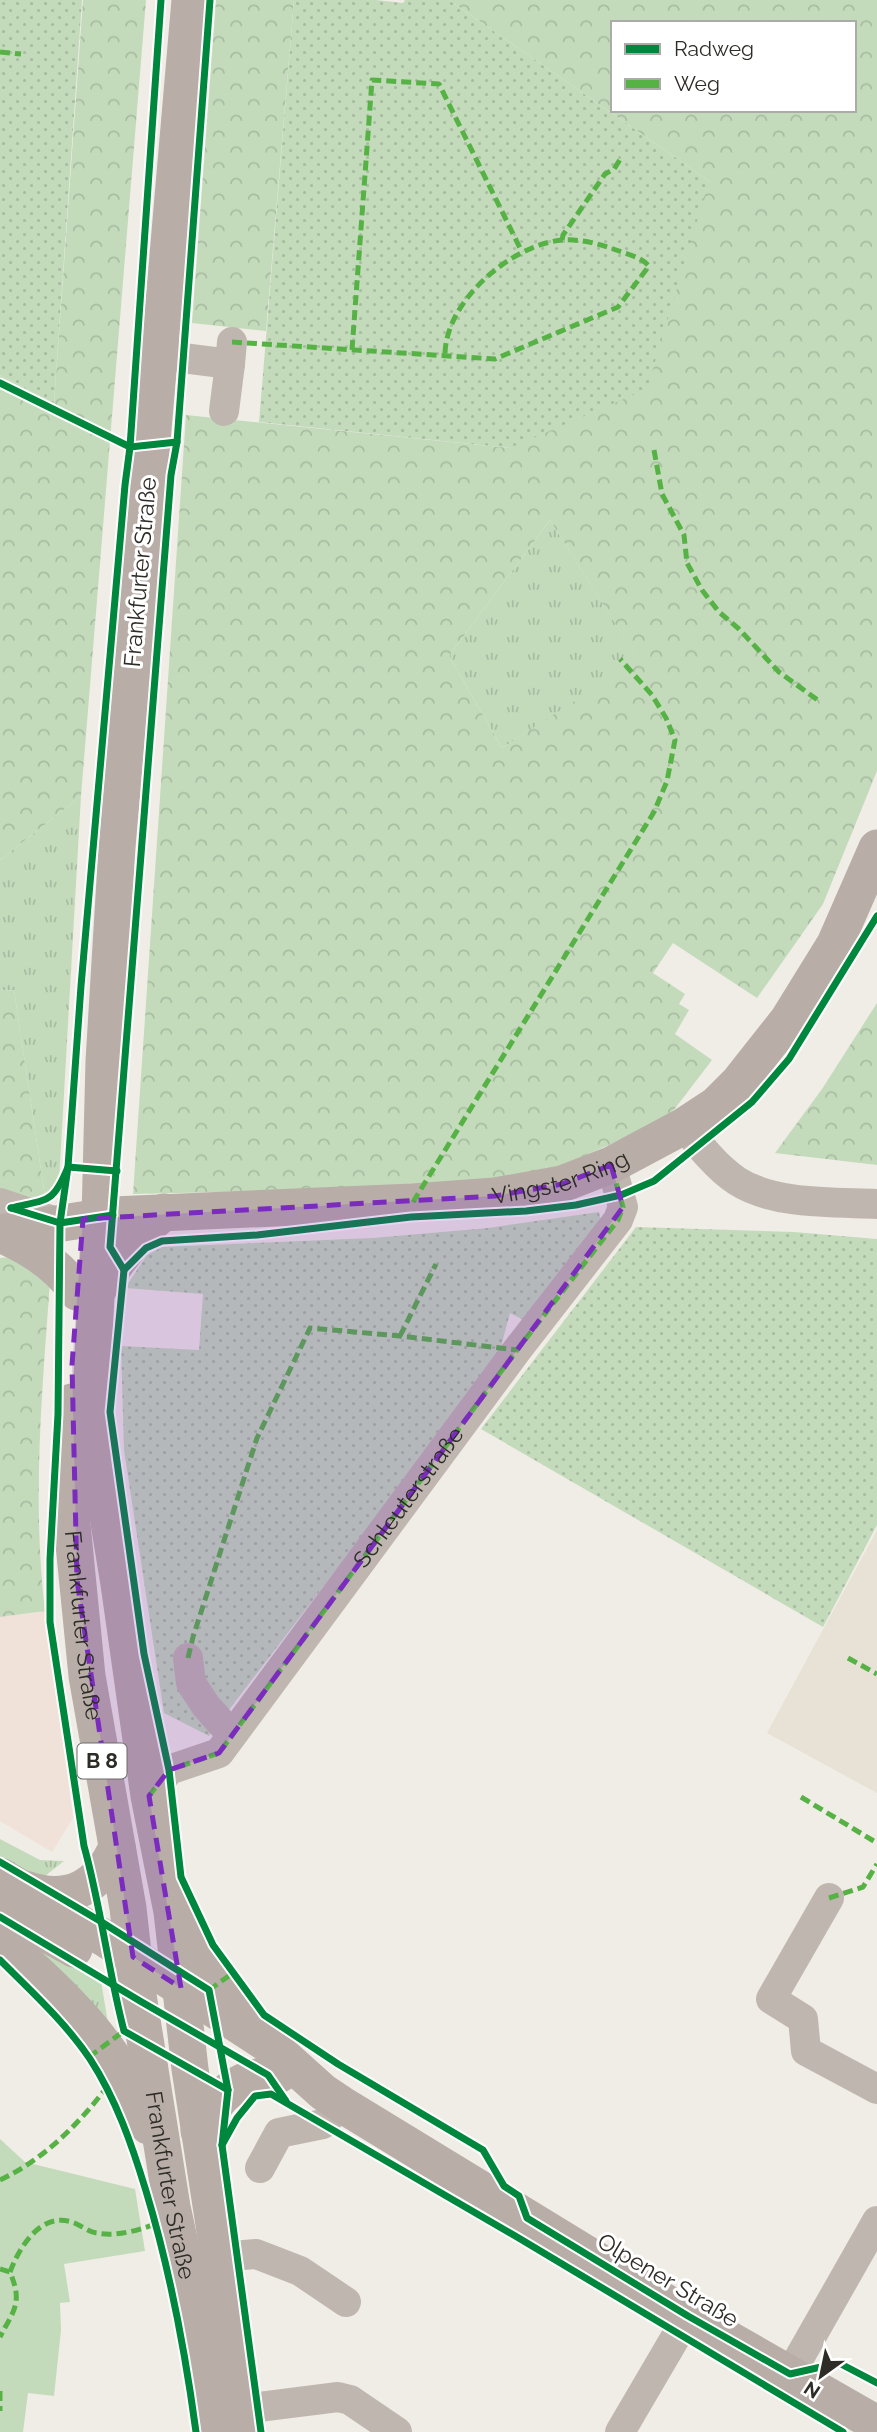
<svg xmlns="http://www.w3.org/2000/svg" width="877" height="2432" viewBox="0 0 877 2432" font-family="Raleway,sans-serif">
<style>
.commercial{fill:#f0e1d9}
.built{fill:#e7e2d5}
.grass{fill:url(#grass-tufts)}
.forest{fill:url(#forest-crowns);fill-rule:evenodd}
.park{fill:#c3dbbb}
.garden{fill:url(#garden-dots)}
.lines{fill:none;stroke-linecap:round;stroke-linejoin:round}
.minor{stroke:#c0b6b0;stroke-width:30}
.major{stroke:#b8ada7;stroke-width:37}
.quiet{stroke:#56b245;stroke-width:5;stroke-dasharray:10 5;stroke-linecap:butt}
.cycleway-casing{stroke:#fff;stroke-width:11}
.cycleway{stroke:#00873e;stroke-width:7}
.marked{fill:#7b2cbf;fill-opacity:0.2;stroke:#7b2cbf;stroke-width:5;stroke-dasharray:14 9;stroke-linejoin:round}
.labels{text-anchor:middle;stroke-width:6;stroke-linejoin:round;paint-order:stroke}
.shield{fill:#fff;stroke:#6c6b68;stroke-width:2}
.shield-label{font-size:21px;font-weight:bold;fill:#2d2c27}
.street-label{font-size:23px;fill:#2d2c27;stroke:#fff}
</style>
<defs>
<pattern id="grass-tufts" width="24" height="20" patternUnits="userSpaceOnUse" patternTransform="scale(1.75)"><rect width="24" height="20" fill="#c3dbbb"/><path d="M3 7l-1-3M5 7V3M7 7l1-3M15 17l-1-3M17 17v-4M19 17l1-3" fill="none" stroke="#a8bca1"/></pattern>
<pattern id="forest-crowns" width="20" height="18" patternUnits="userSpaceOnUse" patternTransform="scale(1.75)"><rect width="20" height="18" fill="#c3dbbb"/><path d="M2 6a3 3 0 1 1 6 0M12 15a3 3 0 1 1 6 0" fill="none" stroke="#a8bca1"/></pattern>
<pattern id="garden-dots" width="8" height="8" patternUnits="userSpaceOnUse" patternTransform="scale(1.75)"><rect width="8" height="8" fill="#c3dbbb"/><path d="M2 2h.1M6 6h.1" fill="none" stroke="#a8bca1" stroke-width="1.8" stroke-linecap="round"/></pattern>
</defs>
<rect width="100%" height="100%" fill="#f0ede6"/>
<path class="commercial" d="M45,1611L73,1818L52,1852L0,1821V1617Z"/>
<path class="built" d="M877,1530V1793L767,1733Z"/>
<g class="grass">
<path d="M550,520L639,661L502,748L449,656Z"/>
<path d="M81,796L59,1182L45,1196L14,990L0,991V860Z"/>
<path d="M0,1839L40,1860L64,1861L45,1876L37,1879L0,1859Z"/>
<path d="M0,1921L101,1981L110,2035Z"/>
</g>
<g class="forest">
<path d="M83,0H146L81,796L0,860V375L54,403Z"/>
<path d="M216,0H294L266,331L192,323Z"/>
<path d="M449,0H877V771L823,904L757,998L673,943L653,973L685,994L679,1004L689,1010L675,1034L712,1060L667,1119L564,1165L494,1186L133,1194L186,415L510,448L709,181ZM613,23H854V110H613ZM550,520L638,660L502,748L449,656Z"/>
<path d="M14,990L45,1196L0,1206V991Z"/>
<path d="M877,1003V1165L775,1153L822,1089Z"/>
<path d="M19,1256L50,1282C42,1391 32,1502 45,1611L0,1617V1258Z"/>
</g>
<path class="park" d="M0,2139L25,2162L135,2189L145,2251L64,2264L70,2302L60,2303L61,2330L54,2396L28,2393L23,2432H0Z"/>
<g class="garden">
<path d="M0,0H82L54,403L0,375Z"/>
<path d="M294,0H376L403,3L405,0H449L709,181L647,389L510,448L259,422Z"/>
<path d="M599,1212L601,1223L531,1324L510,1313L498,1358L209,1736L164,1713L124,1450L121,1346L199,1350L203,1294L125,1288L147,1255L162,1247L373,1238L488,1228Z"/>
<path d="M636,1227L794,1232L877,1239V1525L823,1627L481,1429Z"/>
</g>
<g class="lines">
<g class="minor">
<path d="M159,355L230,364L232,342"/>
<path d="M224,411L230,364"/>
<path d="M684,1126C699,1145 717,1168 737,1181C774,1205 835,1202 877,1204"/>
<path d="M0,1203L59,1223"/>
<path d="M188,1658L191,1683L206,1706L232,1735"/>
<path id="s1" d="M149,1796L169,1770L219,1753L517,1350L618,1220L623,1207L611,1165"/>
<path d="M829,1898L771,1999L803,2019L806,2051L877,2089"/>
<path d="M260,2168L279,2133L323,2124L341,2104"/>
<path d="M221,2257L256,2254L300,2271L346,2302"/>
<path d="M790,2374L877,2221"/>
<path d="M243,2409L338,2397L350,2400L397,2432"/>
<path d="M620,2432L688,2316"/>
</g>
<g class="major">
<path d="M190,0L117,847L104,1061L100,1217L92,1376L95,1437L119,1584L149,1796L172,1912L190,2069L246,2432"/>
<path id="s2" d="M0,1233L113,1215L413,1202L495,1196L562,1184L611,1165L684,1126L716,1105L739,1082L788,1020L835,944L877,848"/>
<path d="M0,1234C31,1247 58,1264 77,1292"/>
<path d="M97,1291C116,1261 136,1235 164,1212"/>
<path id="s3" d="M72,1402L71,1514L87,1676L128,1908L137,1989L172,2207L197,2322L215,2432"/>
<path d="M0,1876L104,1938L274,2048L323,2092L341,2104L688,2316L877,2424"/>
<path d="M25,1889C68,1904 99,1888 117,1847"/>
<path d="M0,1908L74,1949"/>
<path d="M174,1915L221,1982L253,2023"/>
<path d="M0,1940C59,1990 123,2051 148,2126"/>
<path d="M199,2131C216,2095 238,2075 280,2074"/>
</g>
<g class="quiet">
<path d="M0,52L21,54"/>
<path d="M562,240L563,235L605,174L614,169L621,158"/>
<path d="M232,342L495,359L618,307L649,266C641,257 627,254 616,250C600,244 581,239 563,240C512,244 445,301 445,355"/>
<path d="M352,350L372,80L439,84L522,252"/>
<path d="M654,450L662,494L684,535L687,563L702,590L719,612L739,629L779,672L819,701"/>
<path d="M413,1202L654,812L667,781L675,740L666,718L652,695L620,659"/>
<path d="M400,1336L436,1264"/>
<path d="M188,1658L193,1637L257,1438L310,1328L400,1336L517,1350"/>
<path d="M848,1658L877,1674"/>
<path d="M149,1796L169,1770L219,1753L517,1350L618,1220L623,1207L611,1165"/>
<path d="M801,1797L877,1843"/>
<path d="M829,1898L863,1887L877,1864"/>
<path d="M209,1990L233,1973"/>
<path d="M89,2057L124,2031"/>
<path d="M0,2180C43,2160 78,2125 107,2087"/>
<path d="M0,2269L10,2272C23,2303 14,2310 0,2337"/>
<path d="M10,2272C19,2248 40,2212 72,2222C81,2225 88,2232 97,2233C117,2237 138,2230 156,2224"/>
<path d="M0,2391V2411"/>
</g>
<g class="cycleway-casing">
<g id="cycleway">
<path d="M161,0L130,447L125,485L81,986L68,1167L60,1223L58,1414L50,1559V1622L84,1846C101,1907 108,1970 124,2031L228,2090"/>
<path d="M210,0L177,442L171,475L110,1247L124,1270L110,1412L144,1654L169,1770L181,1877L213,1945L264,2015L338,2064L483,2150L504,2186L519,2196L527,2218L688,2316L790,2374L839,2363L877,2383"/>
<path d="M0,383L130,447L177,442"/>
<path d="M11,1208C48,1199 53,1204 68,1167L117,1171"/>
<path d="M11,1208L60,1223L113,1215"/>
<path d="M124,1270L146,1248L162,1241L257,1235L411,1217L526,1211L576,1205L621,1195L654,1181L752,1102L789,1059L877,916"/>
<path d="M0,1862L100,1921L209,1990L228,2090L222,2145L261,2432"/>
<path d="M0,1917L140,2001L268,2075L286,2101"/>
<path d="M0,1960C31,1991 65,2022 90,2059C116,2099 132,2145 146,2191C170,2270 185,2350 196,2432"/>
<path d="M222,2145L237,2118L255,2096L271,2094L517,2237L843,2432"/>
</g>
</g>
<use href="#cycleway" class="cycleway"/>
</g>
<path class="marked" d="M611,1165L623,1207L219,1753L169,1770L149,1796L181,1988L133,1957L77,1580L72,1365L83,1219L495,1196L562,1184Z"/>
<g class="labels">
<rect class="shield" x="77.5" y="1743.5" width="49" height="35" rx="5"/>
<g class="shield-label">
<text x="102" y="1768">B 8</text>
</g>
<g class="street-label">
<text transform="translate(140 572) rotate(-85)" y="8">Frankfurter Straße</text>
<text dy="8" stroke="none"><textPath href="#s2" startOffset="565">Vingster Ring</textPath></text>
<text dy="8" stroke="none"><textPath href="#s1" startOffset="404">Schleuterstraße</textPath></text>
<text dy="8" stroke="none"><textPath href="#s3" startOffset="224">Frankfurter Straße</textPath></text>
<text dy="8" stroke="none"><textPath href="#s3" startOffset="791">Frankfurter Straße</textPath></text>
<text transform="translate(668 2280) rotate(31)" y="8">Olpener Straße</text>
</g>
</g>
<rect x="611" y="21" width="245" height="91" fill="#ffffff" stroke="#ababa9" stroke-width="2"/>
<rect x="625" y="44" width="35" height="10" fill="#00873e" stroke="#ababa9" stroke-width="2"/>
<text x="674" y="56" font-size="21" fill="#2d2c27">Radweg</text>
<rect x="625" y="79" width="35" height="10" fill="#56b245" stroke="#ababa9" stroke-width="2"/>
<text x="674" y="91" font-size="21" fill="#2d2c27">Weg</text>
<g transform="translate(821 2376) rotate(213)" stroke="#ffffff" stroke-width="5" paint-order="stroke">
<path d="M0-5L12 26L0 18L-12 26Z" fill="#2d2c27"/>
<text y="-10" font-size="19" font-weight="bold" text-anchor="middle" fill="#2d2c27">N</text>
</g>
</svg>
